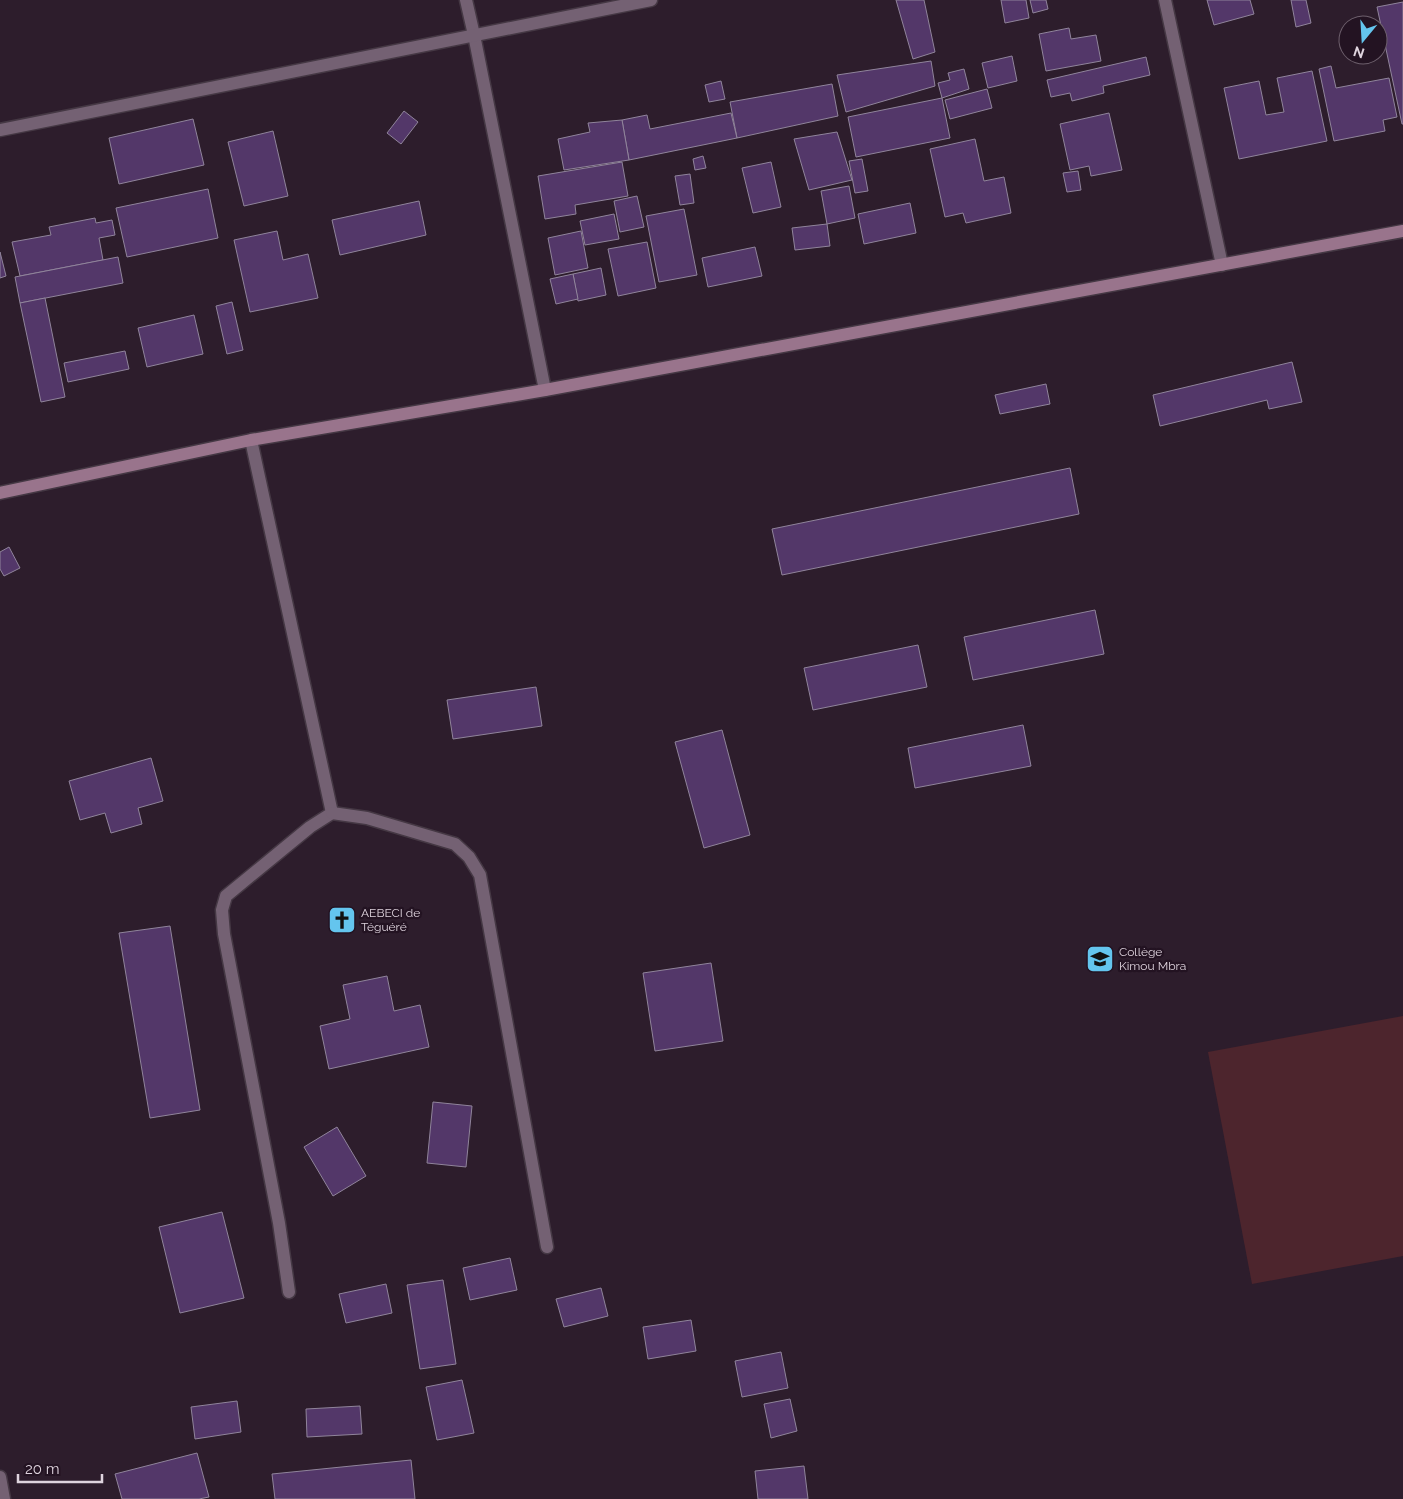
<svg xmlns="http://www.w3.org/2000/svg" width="1403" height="1499" viewBox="0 0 1403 1499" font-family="Raleway,sans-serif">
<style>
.green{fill:#4d252d}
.building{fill:#533769;stroke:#90849b}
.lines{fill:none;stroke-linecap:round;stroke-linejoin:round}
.street-casing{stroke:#453844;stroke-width:15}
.secondary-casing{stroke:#453844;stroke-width:15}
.street{stroke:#746173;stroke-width:12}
.secondary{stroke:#99748c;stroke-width:12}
.labels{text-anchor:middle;stroke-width:4.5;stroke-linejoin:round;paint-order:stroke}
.poi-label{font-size:12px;fill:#dfd4de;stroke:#231322;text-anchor:start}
</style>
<rect width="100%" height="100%" fill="#2d1d2c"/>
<path class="green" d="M1403,1016V1256L1252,1284L1208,1052Z"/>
<g class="building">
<path d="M896,0H924L935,52L913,59Z"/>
<path d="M1001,0H1026L1029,18L1005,23Z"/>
<path d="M1030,0H1046L1048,9L1033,13Z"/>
<path d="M1207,0H1250L1254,14L1214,25Z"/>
<path d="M1291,0H1306L1311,23L1296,27Z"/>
<path d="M1403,2V124H1402L1377,7Z"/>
<path d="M1069,28L1071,39L1096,35L1101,61L1046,71L1039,34Z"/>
<path d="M1012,56L1017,81L988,88L982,63Z"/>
<path d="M1146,57L1150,75L1103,86L1104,93L1072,101L1070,93L1051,97L1047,80Z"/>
<path d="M931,61L935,86L846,112L837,75Z"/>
<path d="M1331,66L1336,88L1389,78L1397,117L1383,120L1385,131L1334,141L1319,69Z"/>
<path d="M964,69L969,89L942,98L938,83L950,80L948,73Z"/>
<path d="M1312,71L1327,141L1239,159L1224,88L1259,81L1266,115L1284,112L1277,78Z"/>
<path d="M721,81L725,99L709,102L705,85Z"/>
<path d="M832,84L838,116L737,138L730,102Z"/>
<path d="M987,89L992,108L950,119L945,100Z"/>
<path d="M942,98L950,138L856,157L848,117Z"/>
<path d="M404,111L418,122L401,144L387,133Z"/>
<path d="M731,113L737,138L629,160L622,120L647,115L650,129Z"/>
<path d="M1109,113L1122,170L1091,176L1089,166L1070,170L1060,124Z"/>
<path d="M193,119L204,165L119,184L109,138Z"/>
<path d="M622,120L629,160L564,170L558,139L590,132L588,123Z"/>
<path d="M273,131L288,196L244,206L228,142Z"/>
<path d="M837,132L852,180L809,190L794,139Z"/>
<path d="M975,139L984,181L1004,177L1011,213L966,223L963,213L945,217L930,149Z"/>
<path d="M703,156L706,168L695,170L693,159Z"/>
<path d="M862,159L868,191L855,193L849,161Z"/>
<path d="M622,162L628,196L575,205L576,214L545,219L538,176Z"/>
<path d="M771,162L781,207L753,213L742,168Z"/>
<path d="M1078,171L1081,190L1067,192L1063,173Z"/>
<path d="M690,174L694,203L680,205L675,176Z"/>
<path d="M849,186L855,218L827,224L821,191Z"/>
<path d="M208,189L218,238L127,257L116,208Z"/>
<path d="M637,196L644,227L620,232L614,201Z"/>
<path d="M419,201L426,235L340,255L332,220Z"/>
<path d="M910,203L916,233L864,244L858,214Z"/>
<path d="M684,209L697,275L659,282L646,216Z"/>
<path d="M614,214L619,239L585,245L580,221Z"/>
<path d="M95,218L96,223L112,220L115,235L99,238L103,260L20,276L12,242L51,235L49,227Z"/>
<path d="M827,224L830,246L795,250L792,228Z"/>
<path d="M277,231L283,260L308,254L318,298L250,312L234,240Z"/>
<path d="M581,231L588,268L555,275L548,238Z"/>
<path d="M647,242L656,288L618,296L608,249Z"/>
<path d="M755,247L762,276L708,287L702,258Z"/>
<path d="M0,252L6,276L0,278Z"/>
<path d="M118,257L123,283L20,303L15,277Z"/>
<path d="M601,268L606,295L578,301L573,274Z"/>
<path d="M573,274L578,299L556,304L550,279Z"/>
<path d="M45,298L65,397L41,402L20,303Z"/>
<path d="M232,302L243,350L227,354L216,306Z"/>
<path d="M194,315L203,354L147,367L138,328Z"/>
<path d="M125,351L129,369L68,382L64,363Z"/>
<path d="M1292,362L1302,402L1269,409L1267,400L1160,426L1153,395Z"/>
<path d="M1046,384L1050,404L1000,414L995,395Z"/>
<path d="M1070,468L1079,514L782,575L772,529Z"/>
<path d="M9,547L20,568L4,576L0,569V552Z"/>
<path d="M1095,610L1104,654L973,680L964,637Z"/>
<path d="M918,645L927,687L813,710L804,668Z"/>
<path d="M536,687L542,726L453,739L447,700Z"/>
<path d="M1023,725L1031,766L915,788L908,748Z"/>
<path d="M722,730L750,835L704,848L675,742Z"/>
<path d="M151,758L163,801L138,808L142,824L111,833L105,813L80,820L69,781Z"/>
<path d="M170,926L200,1110L150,1118L119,933Z"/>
<path d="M711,963L723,1041L655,1051L643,973Z"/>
<path d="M387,976L394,1011L420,1005L429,1047L329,1069L320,1026L350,1019L343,985Z"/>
<path d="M433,1102L472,1106L466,1167L427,1163Z"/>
<path d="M337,1127L366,1176L333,1196L304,1147Z"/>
<path d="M222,1212L244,1298L180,1313L159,1227Z"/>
<path d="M510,1258L517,1290L470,1300L463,1268Z"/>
<path d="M443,1280L456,1364L420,1369L407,1285Z"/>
<path d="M386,1284L392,1313L346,1323L339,1294Z"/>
<path d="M601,1288L608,1316L564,1327L556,1299Z"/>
<path d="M691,1320L696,1351L648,1359L643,1327Z"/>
<path d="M781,1352L788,1388L742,1397L735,1361Z"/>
<path d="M462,1380L474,1433L437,1440L426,1387Z"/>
<path d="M790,1399L797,1431L771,1438L764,1404Z"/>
<path d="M237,1401L241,1432L195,1439L191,1407Z"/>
<path d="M360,1406L362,1434L307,1437L306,1409Z"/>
<path d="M197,1453L209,1497L199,1499H122L115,1474Z"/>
<path d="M411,1460L415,1499H275L272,1474Z"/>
<path d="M804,1466L808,1499H758L755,1471Z"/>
</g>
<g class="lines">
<g class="street-casing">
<g id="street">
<path d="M466,0L474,35L545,390"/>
<path d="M1165,0L1222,265"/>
<path d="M0,130L651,0"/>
<path d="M251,440L332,813L310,827L226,896L222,910L224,934L279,1223L289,1292"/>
<path d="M332,813L367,818L455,844L469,857L480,875L547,1247"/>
<path d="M0,1477L4,1499"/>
</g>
</g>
<g class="secondary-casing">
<path id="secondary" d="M0,493L251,440L545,390L1403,231"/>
</g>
<use href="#street" class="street"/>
<use href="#secondary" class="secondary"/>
</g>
<defs>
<g id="church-square" transform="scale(1.4375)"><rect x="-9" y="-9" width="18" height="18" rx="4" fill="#64c5ee" stroke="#231322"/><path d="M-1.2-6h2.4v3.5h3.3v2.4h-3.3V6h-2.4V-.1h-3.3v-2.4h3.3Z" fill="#111"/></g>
<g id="school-square" transform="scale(1.4375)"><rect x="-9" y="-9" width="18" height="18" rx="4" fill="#64c5ee" stroke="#231322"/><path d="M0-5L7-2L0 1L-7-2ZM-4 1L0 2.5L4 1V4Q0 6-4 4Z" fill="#111"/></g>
</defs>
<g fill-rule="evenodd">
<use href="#church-square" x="342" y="920"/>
<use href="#school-square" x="1100" y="959"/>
</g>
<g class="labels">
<g class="poi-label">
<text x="361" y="917">AEBECI de<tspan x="361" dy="14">Téguéré</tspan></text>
<text x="1119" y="956">Collège<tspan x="1119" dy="14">Kimou Mbra</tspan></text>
</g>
</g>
<g transform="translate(1363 40) rotate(198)"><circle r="24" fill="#231322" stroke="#6e606d"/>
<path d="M0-4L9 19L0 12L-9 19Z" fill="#64c5ee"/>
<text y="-8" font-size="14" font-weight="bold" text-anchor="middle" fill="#dfd4de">N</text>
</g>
<path d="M18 1474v8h84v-8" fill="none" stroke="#dfd4de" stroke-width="2.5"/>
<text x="25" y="1474" font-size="15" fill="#dfd4de" stroke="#231322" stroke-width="4" paint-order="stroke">20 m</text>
</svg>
